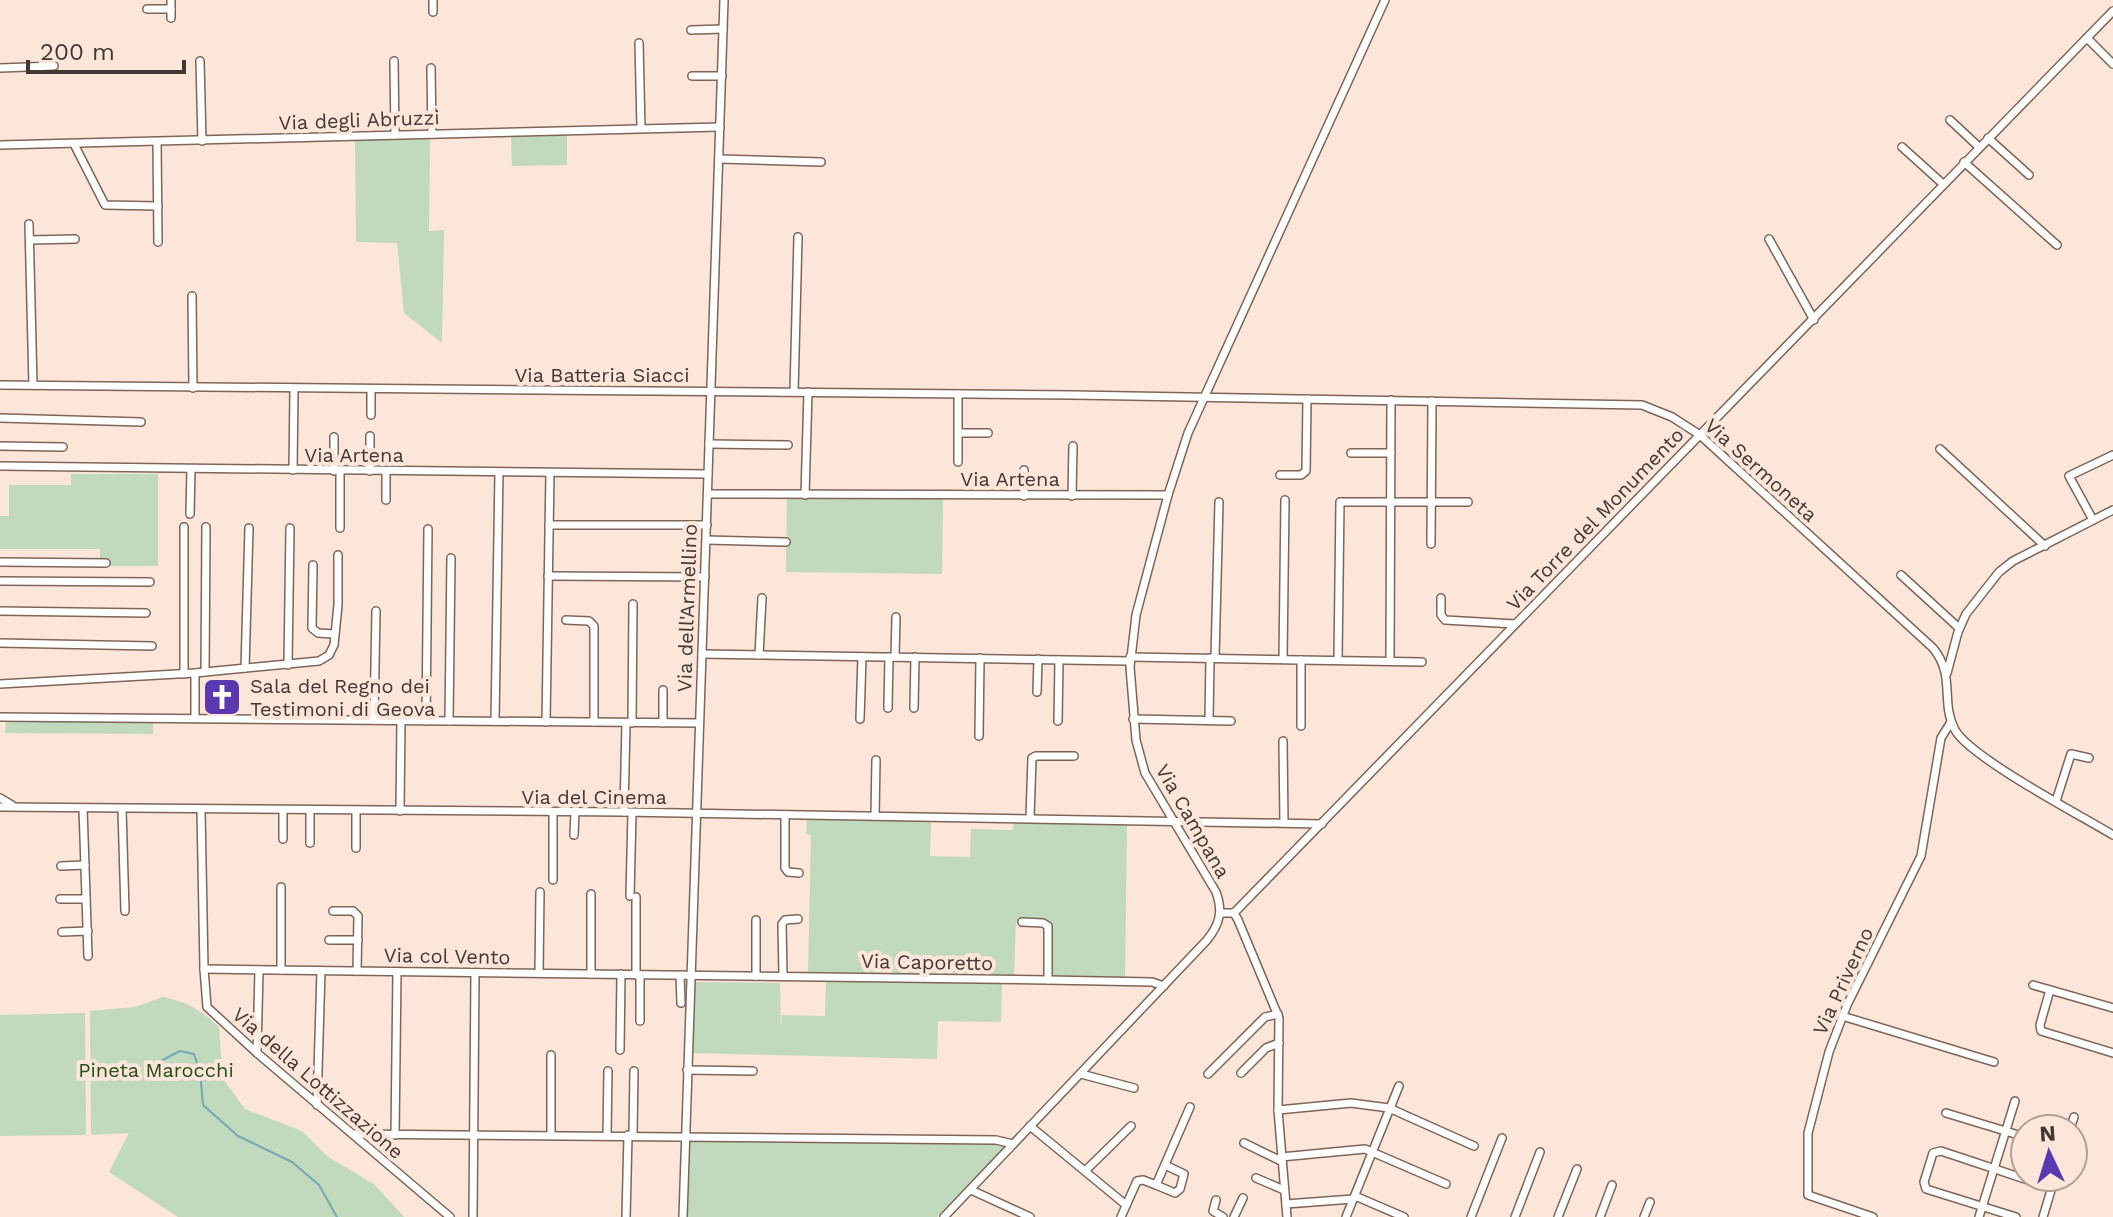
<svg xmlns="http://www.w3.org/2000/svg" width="2113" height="1217" viewBox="0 0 2113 1217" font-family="'Work Sans',sans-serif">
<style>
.green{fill:#c1d9bc}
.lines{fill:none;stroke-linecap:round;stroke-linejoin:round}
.stream{stroke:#73a9b2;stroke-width:2}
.minor-casing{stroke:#7e6558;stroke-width:10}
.minor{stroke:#fff;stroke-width:7}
.labels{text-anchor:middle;stroke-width:8;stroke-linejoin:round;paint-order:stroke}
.street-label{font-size:20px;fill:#433832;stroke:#fce5d9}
.poi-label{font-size:20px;fill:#433832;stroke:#fce5d9;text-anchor:start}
.park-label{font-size:20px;fill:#254c1b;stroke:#fce5d9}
</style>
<rect width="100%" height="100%" fill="#fce5d9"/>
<g class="green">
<path d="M567,134V165L512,166L511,135Z"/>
<path d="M430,138L429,231L444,230L442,343L404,313L397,243L356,242L355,139Z"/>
<path d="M71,474H158V566H100V549H0V516H9V485H71Z"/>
<path d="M787,496L943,498L942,574L786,572Z"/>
<path d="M6,721L153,723V734L5,733Z"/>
<path d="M807,819L931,821L930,856L970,857L971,829L1013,830L1014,819L1127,821L1125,977L1049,976L1050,922L1016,921L1014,975L808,972L811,835L806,834Z"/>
<path d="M826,981L1002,984L1001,1022L938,1021L937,1059L693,1053L695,982L780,983L781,1031L782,1015L825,1016Z"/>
<path d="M163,997C187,1002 201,1010 219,1027L223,1079L245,1109L302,1131L328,1157L374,1184L404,1217H178L109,1172L129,1133L91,1135L90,1011L135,1007Z"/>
<path d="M85,1013L86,1135L0,1136V1015Z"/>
<path d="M690,1138L996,1141L1004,1144L1002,1149L937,1217H685Z"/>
</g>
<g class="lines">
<path class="stream" d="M155,1064L180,1051L194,1054L200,1072L203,1105L238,1136L292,1162L319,1185L337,1217"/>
<g class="minor-casing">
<g id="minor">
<path d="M171,0V18"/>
<path d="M433,0V12"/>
<path d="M147,9H171"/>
<path d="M691,30L723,29"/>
<path d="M2087,38L2113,64"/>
<path d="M639,43L641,128"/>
<path d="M200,61L202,141"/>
<path d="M394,61L395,135"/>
<path d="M0,68L54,66"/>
<path d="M431,68L432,134"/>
<path d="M692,76H722"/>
<path d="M1950,120L1979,147"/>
<path d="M1988,138L2029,175"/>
<path d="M157,142L158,242"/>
<path d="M74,144L105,205L158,206"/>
<path d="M0,145L720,127"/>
<path d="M1902,147L1943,184"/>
<path d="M719,159L821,162"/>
<path d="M1964,162L2057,245"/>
<path d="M29,224L33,385"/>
<path d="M1769,239L1814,320"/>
<path d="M30,240L75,239"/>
<path d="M192,296L193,388"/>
<path d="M0,385L1074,395L1642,405L1672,417L1700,435L1933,648C1956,676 1940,702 1955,730C1971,758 2080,815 2113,835"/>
<path d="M794,392L798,237"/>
<path d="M371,415V390"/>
<path d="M0,418L141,422"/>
<path d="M959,433H988"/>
<path d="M709,444L788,445"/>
<path d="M0,446L63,447"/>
<path d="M1940,449L2045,546"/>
<path d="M1351,453H1391"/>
<path d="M958,462V394"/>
<path d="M0,466L708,474"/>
<path d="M293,470L294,389"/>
<path d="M334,471V437"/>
<path d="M370,471V436"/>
<path d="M386,471V500"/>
<path d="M1280,475H1301L1306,471L1307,399"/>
<path d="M708,494L1168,495"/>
<path d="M805,495L808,392"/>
<path d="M1024,496V470"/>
<path d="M1072,496L1073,446"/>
<path d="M190,514L191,469"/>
<path d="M2093,520L2069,476L2113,455"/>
<path d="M549,525H707"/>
<path d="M340,528V471"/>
<path d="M707,540L786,542"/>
<path d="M1431,544L1432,401"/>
<path d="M0,562L106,563"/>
<path d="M313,565L312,628L318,633L334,634"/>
<path d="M1901,575L1959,628"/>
<path d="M548,576L705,577"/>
<path d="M0,581L150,582"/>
<path d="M1441,598V615L1445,620L1515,624"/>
<path d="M0,611L146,613"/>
<path d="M566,620L589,621L594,626V722"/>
<path d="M0,643L152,646"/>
<path d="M702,654L1130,661"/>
<path d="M759,655L762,598"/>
<path d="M895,657L896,617"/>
<path d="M1130,657L1422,662"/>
<path d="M1215,658L1219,502"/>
<path d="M1283,659L1285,500"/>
<path d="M1301,660V726"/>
<path d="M1338,660L1340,502H1468"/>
<path d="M1390,661L1391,400"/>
<path d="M288,665L290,528"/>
<path d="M245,668L249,528"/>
<path d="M205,672L206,527"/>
<path d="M1947,673L1958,632L1966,614L1999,572L2013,561L2113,510"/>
<path d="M184,674V527"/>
<path d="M0,684L195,673L319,661L329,655L334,645L338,605V555"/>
<path d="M1037,692L1038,659"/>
<path d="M888,708L889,657"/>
<path d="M914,708L915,657"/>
<path d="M0,717L699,723"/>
<path d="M195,718V673"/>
<path d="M860,719L862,657"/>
<path d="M1133,719L1231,721"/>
<path d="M374,720L376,611"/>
<path d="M1209,720L1210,658"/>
<path d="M426,721L428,529"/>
<path d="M449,721L451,558"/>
<path d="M495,721L499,472"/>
<path d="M1058,721L1059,660"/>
<path d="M546,722L550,473"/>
<path d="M632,723L633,604"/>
<path d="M663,723V690"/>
<path d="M979,736L980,658"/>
<path d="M1283,741L1284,823"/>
<path d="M0,798L12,805"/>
<path d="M2056,801L2071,754L2089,758"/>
<path d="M0,807L624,812L1322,824"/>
<path d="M83,808L88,956"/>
<path d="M122,809L125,911"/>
<path d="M201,810L204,969L207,1007L257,1053L450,1217"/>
<path d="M283,810V839"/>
<path d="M310,810V843"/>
<path d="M400,811L401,720"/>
<path d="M624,812L626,723"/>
<path d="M785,815V868L788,872L799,873"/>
<path d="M875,816L876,760"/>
<path d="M1030,818L1032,758L1036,756H1074"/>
<path d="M574,835L575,812"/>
<path d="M356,848V811"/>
<path d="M61,866L85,865"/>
<path d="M553,880V812"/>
<path d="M591,894V974"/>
<path d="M630,896L632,813"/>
<path d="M636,897V975"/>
<path d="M60,899H86"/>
<path d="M333,911H353L358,916L357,971"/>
<path d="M1221,913H1234L1238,920L1279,1018L1278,1110L1287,1217"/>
<path d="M1234,913L2113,11"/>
<path d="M1022,922L1043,923L1048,926V980"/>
<path d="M62,932L88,931"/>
<path d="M329,940H358"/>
<path d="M204,969L1048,980L1152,982L1164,986"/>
<path d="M281,970V887"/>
<path d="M539,973L540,892"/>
<path d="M680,975L681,1003"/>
<path d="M756,976V920"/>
<path d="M783,976L782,924L785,920L798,919"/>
<path d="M2033,985L2113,1008"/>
<path d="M2050,990L2040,1025L2041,1031L2113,1053"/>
<path d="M1842,1016L1994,1062"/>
<path d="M640,1021V975"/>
<path d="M620,1050L621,974"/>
<path d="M257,1053L259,970"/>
<path d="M551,1055V1135"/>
<path d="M687,1070L753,1071"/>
<path d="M1241,1073L1266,1048L1279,1043"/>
<path d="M1081,1074L1134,1088"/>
<path d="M1208,1074L1265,1017L1278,1014"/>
<path d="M317,1105L321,971"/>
<path d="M1278,1110L1351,1103L1389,1108L1474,1146"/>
<path d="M1946,1113L2025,1137"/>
<path d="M1030,1126L1126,1205"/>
<path d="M2070,1129L2074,1117"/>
<path d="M354,1134L996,1140L1013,1144"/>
<path d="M395,1135L397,972"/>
<path d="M607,1135L608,1071"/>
<path d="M633,1135L634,1071"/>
<path d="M1244,1143L1281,1161"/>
<path d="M1281,1157L1365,1149L1446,1184"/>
<path d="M1085,1171L1131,1126"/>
<path d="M1256,1178L1284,1190"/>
<path d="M1156,1185L1175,1193L1180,1189L1184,1174L1165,1165"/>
<path d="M971,1190L1030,1217"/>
<path d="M1355,1196L1404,1217"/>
<path d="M1216,1200L1213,1211L1223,1217"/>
<path d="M1286,1204L1353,1199"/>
<path d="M473,1217L475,973"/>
<path d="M626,1217L628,1135"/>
<path d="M683,1217L724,0"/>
<path d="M944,1217L1207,940C1220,924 1223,911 1216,892L1145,773L1136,740L1130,667L1136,615L1168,495L1188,433L1385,0"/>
<path d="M1121,1217L1137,1181L1143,1180L1156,1185L1190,1107"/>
<path d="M1234,1217L1243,1198"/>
<path d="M1346,1217L1399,1086"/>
<path d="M1471,1217L1502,1138"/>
<path d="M1515,1217L1540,1152"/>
<path d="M1558,1217L1577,1169"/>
<path d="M1600,1217L1612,1185"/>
<path d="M1644,1217L1650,1202"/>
<path d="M1873,1217L1808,1195V1133L1829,1052L1847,1005L1921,856L1941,738L1951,722"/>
<path d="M1979,1217L2015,1101"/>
<path d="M2016,1217L1926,1189L1924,1182L1933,1153L1941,1151L2052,1188"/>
<path d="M2043,1217L2055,1177"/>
</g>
</g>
<use href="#minor" class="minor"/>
</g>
<defs>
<g id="church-square" transform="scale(2)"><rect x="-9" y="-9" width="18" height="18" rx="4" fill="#5938b0" stroke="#fce5d9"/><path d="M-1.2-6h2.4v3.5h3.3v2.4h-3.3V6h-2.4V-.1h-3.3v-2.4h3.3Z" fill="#fff"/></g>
</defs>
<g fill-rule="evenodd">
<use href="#church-square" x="222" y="697"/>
</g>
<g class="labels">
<g class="street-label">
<text transform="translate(359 120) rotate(-2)" y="7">Via degli Abruzzi</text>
<text x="602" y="382">Via Batteria Siacci</text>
<text x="354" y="462">Via Artena</text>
<text transform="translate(1761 470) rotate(42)" y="7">Via Sermoneta</text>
<text x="1010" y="486">Via Artena</text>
<text transform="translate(1595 519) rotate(-46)" y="7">Via Torre del Monumento</text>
<text transform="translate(687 608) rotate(-88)" y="7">Via dell'Armellino</text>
<text x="594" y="804">Via del Cinema</text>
<text transform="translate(1193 821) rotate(60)" y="7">Via Campana</text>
<text transform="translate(447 956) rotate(1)" y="7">Via col Vento</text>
<text transform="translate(927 962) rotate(1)" y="7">Via Caporetto</text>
<text transform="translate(1843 981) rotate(-65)" y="7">Via Priverno</text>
<text transform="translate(318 1083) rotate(41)" y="7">Via della Lottizzazione</text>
</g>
<g class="poi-label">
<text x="250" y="693">Sala del Regno dei<tspan x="250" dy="23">Testimoni di Geova</tspan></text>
</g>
<g class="park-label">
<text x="156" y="1077">Pineta Marocchi</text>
</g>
</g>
<g transform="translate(2049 1153) rotate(356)"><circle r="38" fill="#fce5d9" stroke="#b2a096" stroke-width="2"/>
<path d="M0-6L14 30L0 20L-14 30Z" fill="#5938b0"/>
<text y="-12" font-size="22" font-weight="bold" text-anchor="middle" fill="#433832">N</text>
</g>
<path d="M28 60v12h156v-12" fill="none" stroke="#433832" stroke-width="4"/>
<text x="40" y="60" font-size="24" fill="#433832" stroke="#fce5d9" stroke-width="6" paint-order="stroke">200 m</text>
</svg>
